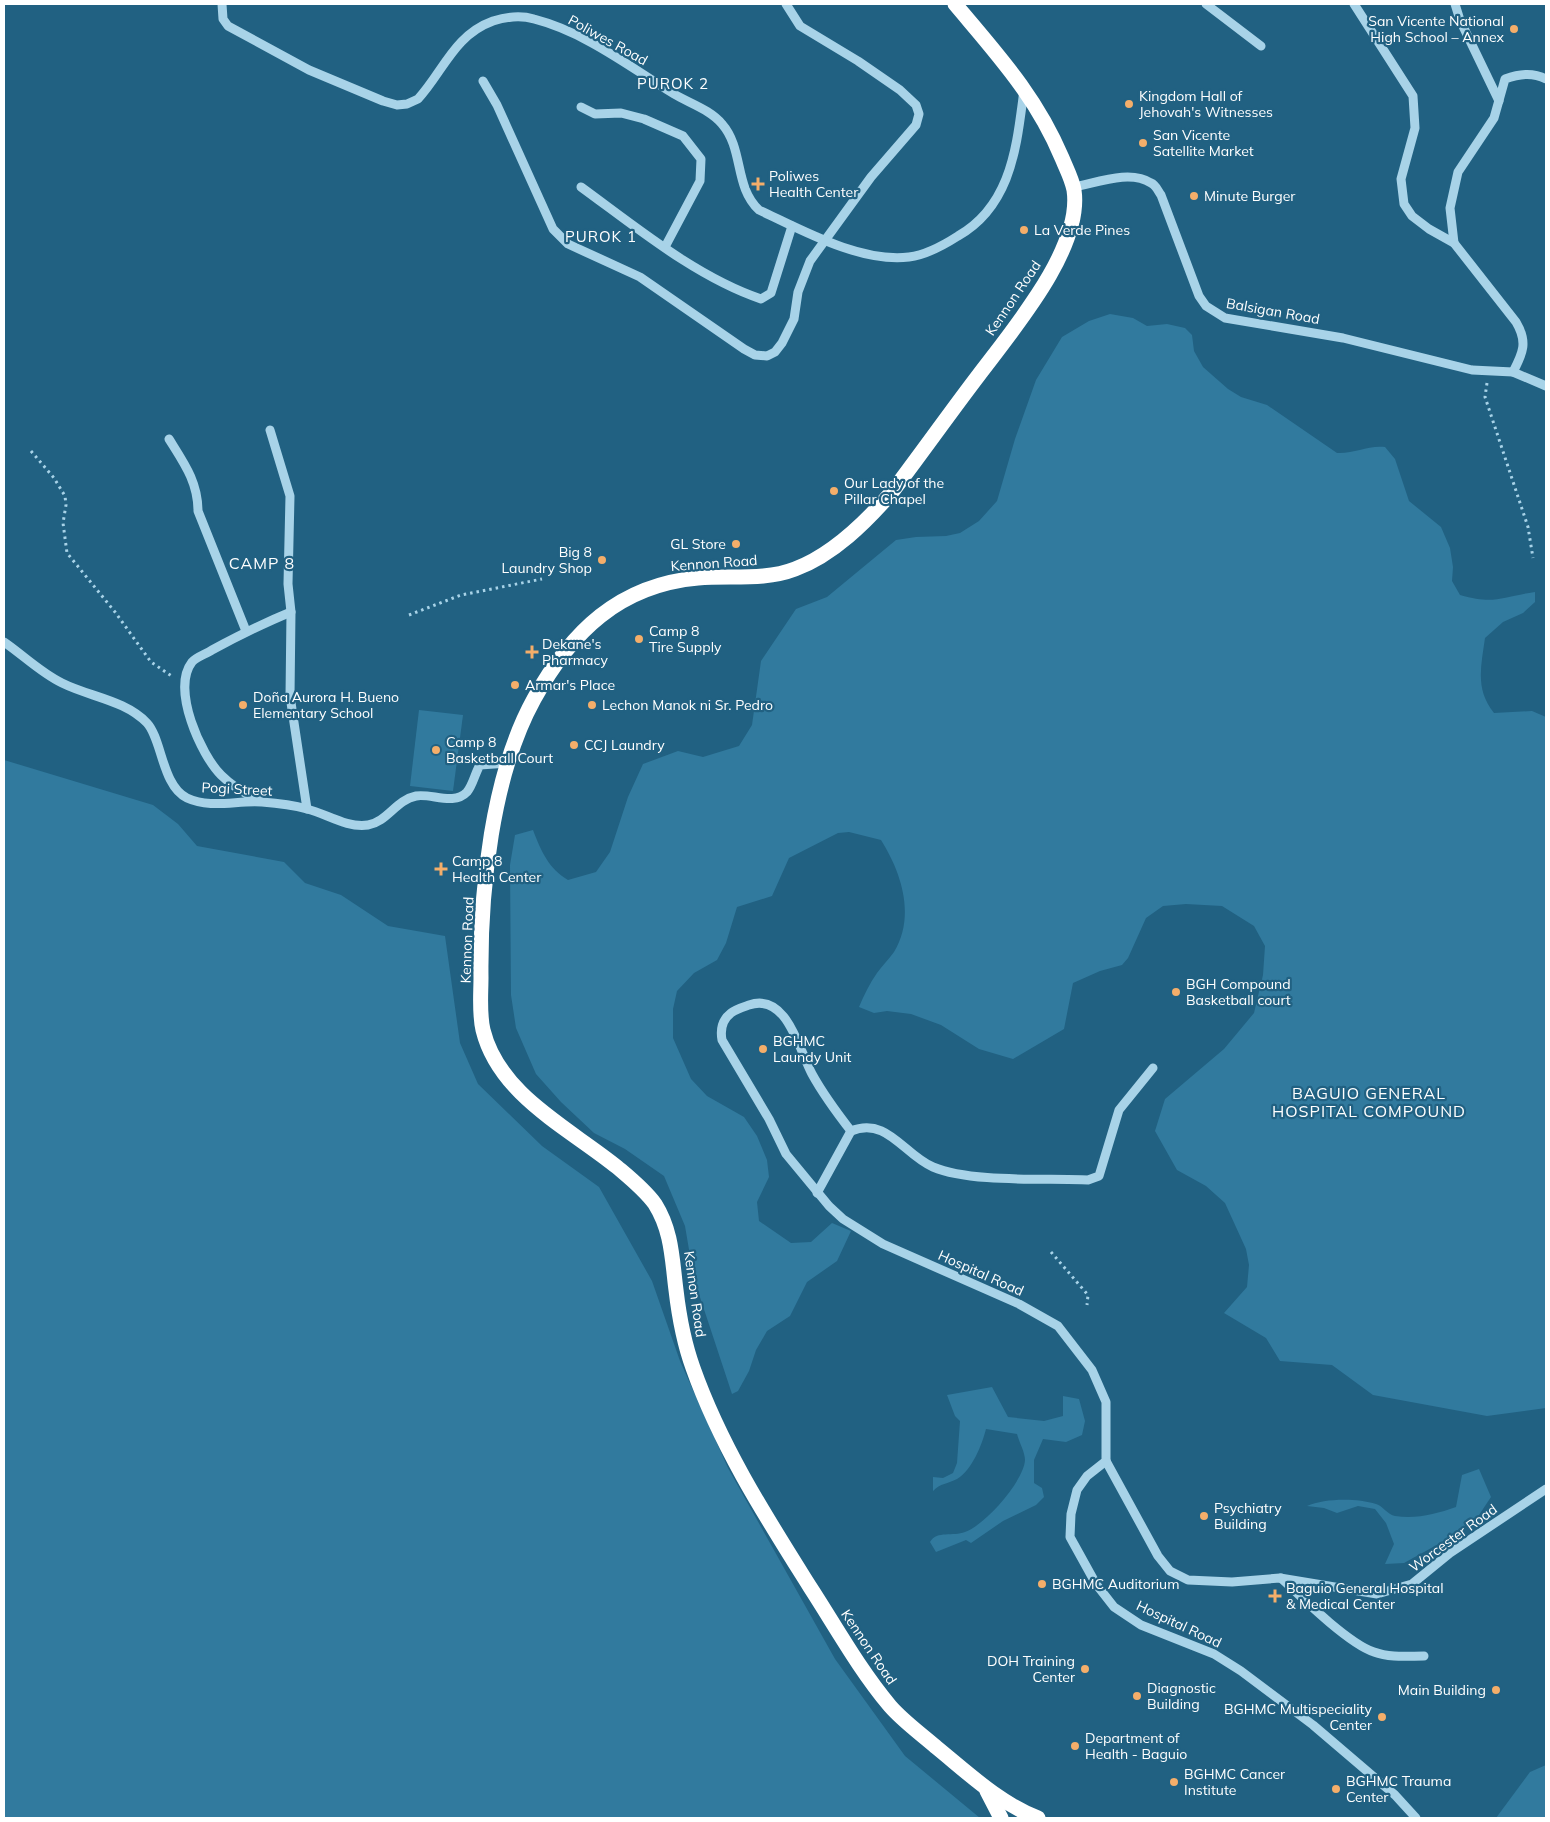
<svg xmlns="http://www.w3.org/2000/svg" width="1550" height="1822" viewBox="0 0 1550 1822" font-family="Mulish,sans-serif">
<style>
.green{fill:#317a9e}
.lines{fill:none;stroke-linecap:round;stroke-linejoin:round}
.path{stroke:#a8d3e8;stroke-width:3;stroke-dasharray:2.5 4;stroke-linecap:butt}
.minor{stroke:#a8d3e8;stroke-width:9}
.highway{stroke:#fff;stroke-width:15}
.poi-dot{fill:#f4ae6a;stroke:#216182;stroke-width:2}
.labels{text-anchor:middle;stroke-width:4.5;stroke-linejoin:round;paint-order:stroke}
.poi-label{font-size:14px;fill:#fff;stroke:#216182;text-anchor:start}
.street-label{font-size:14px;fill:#fff;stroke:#216182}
.neighbourhood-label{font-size:15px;letter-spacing:1px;fill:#fff;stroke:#216182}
.quarter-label{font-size:16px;letter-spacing:1px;fill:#fff;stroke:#216182}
</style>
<rect width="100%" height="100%" fill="#216182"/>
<g class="green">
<path d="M1110,314L1133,318L1147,326L1167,324L1185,328L1192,335L1194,351L1203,367L1228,389L1241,397L1267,405L1337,453C1354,454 1368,445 1385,447L1395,459L1409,501L1441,527L1450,548L1453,567L1452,581L1460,595C1495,605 1501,597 1535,592V602L1523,613L1503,622L1485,638C1481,667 1475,689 1494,713L1532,711L1546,717V1408L1487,1416L1373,1395L1332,1365L1280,1361L1266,1338L1224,1313L1247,1287L1249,1265L1246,1249L1225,1203L1206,1186L1177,1170L1155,1131L1165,1099L1224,1049L1254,1013L1263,975L1265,946L1254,926L1222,906L1186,904L1163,906L1146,918L1128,958L1122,965L1100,971L1073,983L1064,1029L1013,1059L979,1049L941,1025L911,1014L887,1011L874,1013L859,1007C864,995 870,983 877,973C882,966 889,959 894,952C916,915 901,872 881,840L849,832L838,833L789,858L772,896L737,907L726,943L717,960L694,973L677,991L673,1009V1038L691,1079L707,1096L744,1117L757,1136L767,1160L769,1177L757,1202L759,1221L791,1243L811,1242L832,1223L851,1231L837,1261L807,1282L790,1316L767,1331L756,1350L749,1371L738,1391L732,1394L694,1279L685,1226L664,1176L625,1149L594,1133L561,1102L536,1074L516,1028L511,995L510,865L515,835L533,830C541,851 549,869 568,880L596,872L610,852L628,797L643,764L678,751L703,757L739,746L752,725L761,661L796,609L827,597L896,540L916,537L946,536L960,533L979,521L997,501L1015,439L1036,380L1062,337L1089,321Z"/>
<path d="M419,710L463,715L453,791L410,786Z"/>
<path d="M4,760L153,805L178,824L197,846L284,862L305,883L341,895L388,926L445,936L460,1043L478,1084L542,1146L599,1187L652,1281L680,1361L728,1468L835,1659L905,1756L980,1818H4Z"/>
<path d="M992,1387L1008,1417L1044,1421L1063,1416V1396L1079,1399L1085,1421L1082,1435L1066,1442L1043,1439L1034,1460V1483L1042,1488L1044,1497L1036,1505L1003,1521L971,1543L966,1540L936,1552L930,1542C937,1530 953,1537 965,1532C985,1525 1024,1481 1025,1460C1025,1452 1019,1442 1017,1434L986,1429C982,1445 972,1470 957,1479C948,1484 940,1483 933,1491V1477L943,1478L953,1473L957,1463L960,1421L955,1416L947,1395Z"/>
<path d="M1479,1469L1491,1497L1479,1515L1444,1541L1404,1563L1385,1564L1394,1544L1386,1523L1375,1509L1358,1506L1337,1513L1324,1508L1307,1506C1325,1498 1357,1498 1376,1504C1383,1506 1388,1515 1395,1516C1417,1519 1436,1514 1456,1507L1462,1475Z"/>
<path d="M1546,1765V1818H1496L1530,1772Z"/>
</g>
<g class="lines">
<g class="path">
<path d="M1487,383L1485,397L1528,527L1533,558"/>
<path d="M31,451L54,478L65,496L66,505L63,523L67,553L115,612L151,662L173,677"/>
<path d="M409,615L461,595L542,579"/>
<path d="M1051,1252L1088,1295L1087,1305"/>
</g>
<g class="minor">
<path d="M222,4L223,19L228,26L309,70L383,101L397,105L407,104L418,99C443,72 454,35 493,21C506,17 520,15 534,19C585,32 630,67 674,94C689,103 711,110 722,124C744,149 734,187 759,210C802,230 860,263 909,257C926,255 944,245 958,236C981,223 996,204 1006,179C1017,151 1020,120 1024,90"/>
<path d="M1206,4L1261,46"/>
<path d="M1354,4L1413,96L1415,128L1401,179L1404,204L1412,216L1429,229L1454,243L1516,322C1528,342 1523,353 1513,372"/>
<path d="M1455,4L1460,20L1499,101"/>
<path d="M483,81L497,105L553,229L568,244L640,277L744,349L755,355L767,356L775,352L782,343L794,319L798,292L810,261L871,177L916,125L919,114L916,105L900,90L858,61L800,26L786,4"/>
<path d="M581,107L595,114L621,113L644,119L683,136L701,159L700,181L665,247"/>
<path d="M581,187C636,227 696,277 761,299L771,293L792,226"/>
<path d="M1074,187C1096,183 1130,169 1151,183C1156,185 1158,191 1161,195L1199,296L1206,306L1225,318L1343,338L1472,370L1513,372L1546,386"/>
<path d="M1454,243L1450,208L1458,172L1494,118L1505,79C1519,74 1532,72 1546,79"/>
<path d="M270,430L290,496L288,584L291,612L290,696L307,809"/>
<path d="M169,439C184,463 198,482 198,511L246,631"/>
<path d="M4,642C23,655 41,673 62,683C90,697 125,700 147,723C162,739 162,786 187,798C211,809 237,800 262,802C276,803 293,805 307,809C327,814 346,828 368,825C387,822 396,800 416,796C431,793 454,806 467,792C473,785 475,773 480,765L508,763"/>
<path d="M259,800C245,794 232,786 221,775C201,755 171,689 192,662C196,657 206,654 212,650C238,636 264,623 291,612"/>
<path d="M1153,1068L1119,1110L1099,1176L1088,1180C1045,1178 971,1183 933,1167C904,1155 887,1116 851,1131C837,1113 823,1094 812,1074C799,1050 787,992 749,1005C743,1007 736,1009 731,1013C722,1020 720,1029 722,1040L769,1119L786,1154L829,1206L843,1219L883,1244L1019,1304L1058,1326L1092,1370L1106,1402V1461L1087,1476L1077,1490L1071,1514L1070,1537L1096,1584L1114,1607L1141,1625L1214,1654L1241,1671L1313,1725L1395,1795L1416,1818"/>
<path d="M817,1193L851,1131"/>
<path d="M1106,1461L1158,1556L1170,1571L1188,1580L1232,1582L1280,1578L1377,1594L1412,1584L1450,1553L1546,1489"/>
<path d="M1281,1578C1302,1598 1349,1644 1374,1652C1390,1658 1408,1656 1424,1656"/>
</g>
<g class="highway">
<path d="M955,4C997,54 1036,96 1062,158C1066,168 1072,179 1074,190C1083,250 1009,334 975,380C947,417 920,455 892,492C866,522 833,555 795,569C764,581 730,575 698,578C619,585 571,632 534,699C492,775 480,891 481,977C481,994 479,1013 483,1030C499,1095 569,1128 617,1167C630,1178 645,1190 655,1204C672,1231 672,1259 676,1290C679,1316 684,1343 693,1368C721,1447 766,1517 810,1587C836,1627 859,1669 890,1706C903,1721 921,1734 936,1747C968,1773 999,1803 1038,1818"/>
<path d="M987,1791L1001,1818"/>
</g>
</g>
<g class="poi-dot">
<circle cx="1514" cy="29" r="5"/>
<circle cx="1129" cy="104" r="5"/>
<circle cx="1143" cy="143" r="5"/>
<path d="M755.5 176.5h5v5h5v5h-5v5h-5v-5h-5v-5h5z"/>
<circle cx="1194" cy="196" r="5"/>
<circle cx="1024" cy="230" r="5"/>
<circle cx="834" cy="491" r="5"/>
<circle cx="736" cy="544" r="5"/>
<circle cx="602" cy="560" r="5"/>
<circle cx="639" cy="639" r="5"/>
<path d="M529.5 644.5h5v5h5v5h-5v5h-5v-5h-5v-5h5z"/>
<circle cx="515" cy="685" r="5"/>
<circle cx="243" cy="705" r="5"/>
<circle cx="592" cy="705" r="5"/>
<circle cx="574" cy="745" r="5"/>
<circle cx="436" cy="750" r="5"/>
<path d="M438.5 861.5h5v5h5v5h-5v5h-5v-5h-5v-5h5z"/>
<circle cx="1176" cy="992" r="5"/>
<circle cx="763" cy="1049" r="5"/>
<circle cx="1204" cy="1516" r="5"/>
<circle cx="1042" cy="1584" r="5"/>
<path d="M1272.5 1588.5h5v5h5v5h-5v5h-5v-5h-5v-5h5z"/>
<circle cx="1085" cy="1669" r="5"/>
<circle cx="1496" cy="1690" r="5"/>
<circle cx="1137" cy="1696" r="5"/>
<circle cx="1382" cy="1717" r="5"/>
<circle cx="1075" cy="1746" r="5"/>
<circle cx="1174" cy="1782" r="5"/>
<circle cx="1336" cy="1789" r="5"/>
</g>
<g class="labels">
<g class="poi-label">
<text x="1504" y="26" text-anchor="end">San Vicente National<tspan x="1504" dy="16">High School – Annex</tspan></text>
<text x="1139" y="101">Kingdom Hall of<tspan x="1139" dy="16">Jehovah's Witnesses</tspan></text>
<text x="1153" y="140">San Vicente<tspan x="1153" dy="16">Satellite Market</tspan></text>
<text x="769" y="181">Poliwes<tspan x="769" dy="16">Health Center</tspan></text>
<text x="1204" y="201">Minute Burger</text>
<text x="1034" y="235">La Verde Pines</text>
<text x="844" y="488">Our Lady of the<tspan x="844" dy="16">Pillar Chapel</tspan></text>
<text x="726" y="549" text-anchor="end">GL Store</text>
<text x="592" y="557" text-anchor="end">Big 8<tspan x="592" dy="16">Laundry Shop</tspan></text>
<text x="649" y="636">Camp 8<tspan x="649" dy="16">Tire Supply</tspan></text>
<text x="542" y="649">Dekane's<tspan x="542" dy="16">Pharmacy</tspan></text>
<text x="525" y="690">Armar's Place</text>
<text x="253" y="702">Doña Aurora H. Bueno<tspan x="253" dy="16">Elementary School</tspan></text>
<text x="602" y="710">Lechon Manok ni Sr. Pedro</text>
<text x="446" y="747">Camp 8<tspan x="446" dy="16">Basketball Court</tspan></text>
<text x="584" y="750">CCJ Laundry</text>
<text x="452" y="866">Camp 8<tspan x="452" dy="16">Health Center</tspan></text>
<text x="1186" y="989">BGH Compound<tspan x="1186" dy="16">Basketball court</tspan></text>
<text x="773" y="1046">BGHMC<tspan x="773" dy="16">Laundy Unit</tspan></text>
<text x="1214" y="1513">Psychiatry<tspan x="1214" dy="16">Building</tspan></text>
<text x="1052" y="1589">BGHMC Auditorium</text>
<text x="1286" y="1593">Baguio General Hospital<tspan x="1286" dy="16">&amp; Medical Center</tspan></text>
<text x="1075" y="1666" text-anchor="end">DOH Training<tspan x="1075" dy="16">Center</tspan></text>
<text x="1147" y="1693">Diagnostic<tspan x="1147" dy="16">Building</tspan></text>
<text x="1486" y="1695" text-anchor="end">Main Building</text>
<text x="1372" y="1714" text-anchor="end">BGHMC Multispeciality<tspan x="1372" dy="16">Center</tspan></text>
<text x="1085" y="1743">Department of<tspan x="1085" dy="16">Health - Baguio</tspan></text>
<text x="1184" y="1779">BGHMC Cancer<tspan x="1184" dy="16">Institute</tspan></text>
<text x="1346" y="1786">BGHMC Trauma<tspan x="1346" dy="16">Center</tspan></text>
</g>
<g class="street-label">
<text transform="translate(608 40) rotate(29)" y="5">Poliwes Road</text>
<text transform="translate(1013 298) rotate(-56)" y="5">Kennon Road</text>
<text transform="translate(1273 311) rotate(10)" y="5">Balsigan Road</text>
<text transform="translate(714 563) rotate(-4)" y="5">Kennon Road</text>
<text transform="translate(237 789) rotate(3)" y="5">Pogi Street</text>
<text transform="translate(467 940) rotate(-88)" y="5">Kennon Road</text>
<text transform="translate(981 1273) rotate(24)" y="5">Hospital Road</text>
<text transform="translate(695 1294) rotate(82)" y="5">Kennon Road</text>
<text transform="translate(1453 1538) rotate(-36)" y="5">Worcester Road</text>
<text transform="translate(1179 1624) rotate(25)" y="5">Hospital Road</text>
<text transform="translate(869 1647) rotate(56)" y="5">Kennon Road</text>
</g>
<g class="neighbourhood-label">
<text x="673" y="89">PUROK 2</text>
<text x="601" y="242">PUROK 1</text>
</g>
<g class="quarter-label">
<text x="262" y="569">CAMP 8</text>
<text x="1369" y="1099">BAGUIO GENERAL<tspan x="1369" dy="18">HOSPITAL COMPOUND</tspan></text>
</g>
</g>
<rect width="1550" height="1822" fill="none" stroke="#ffffff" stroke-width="10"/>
</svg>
